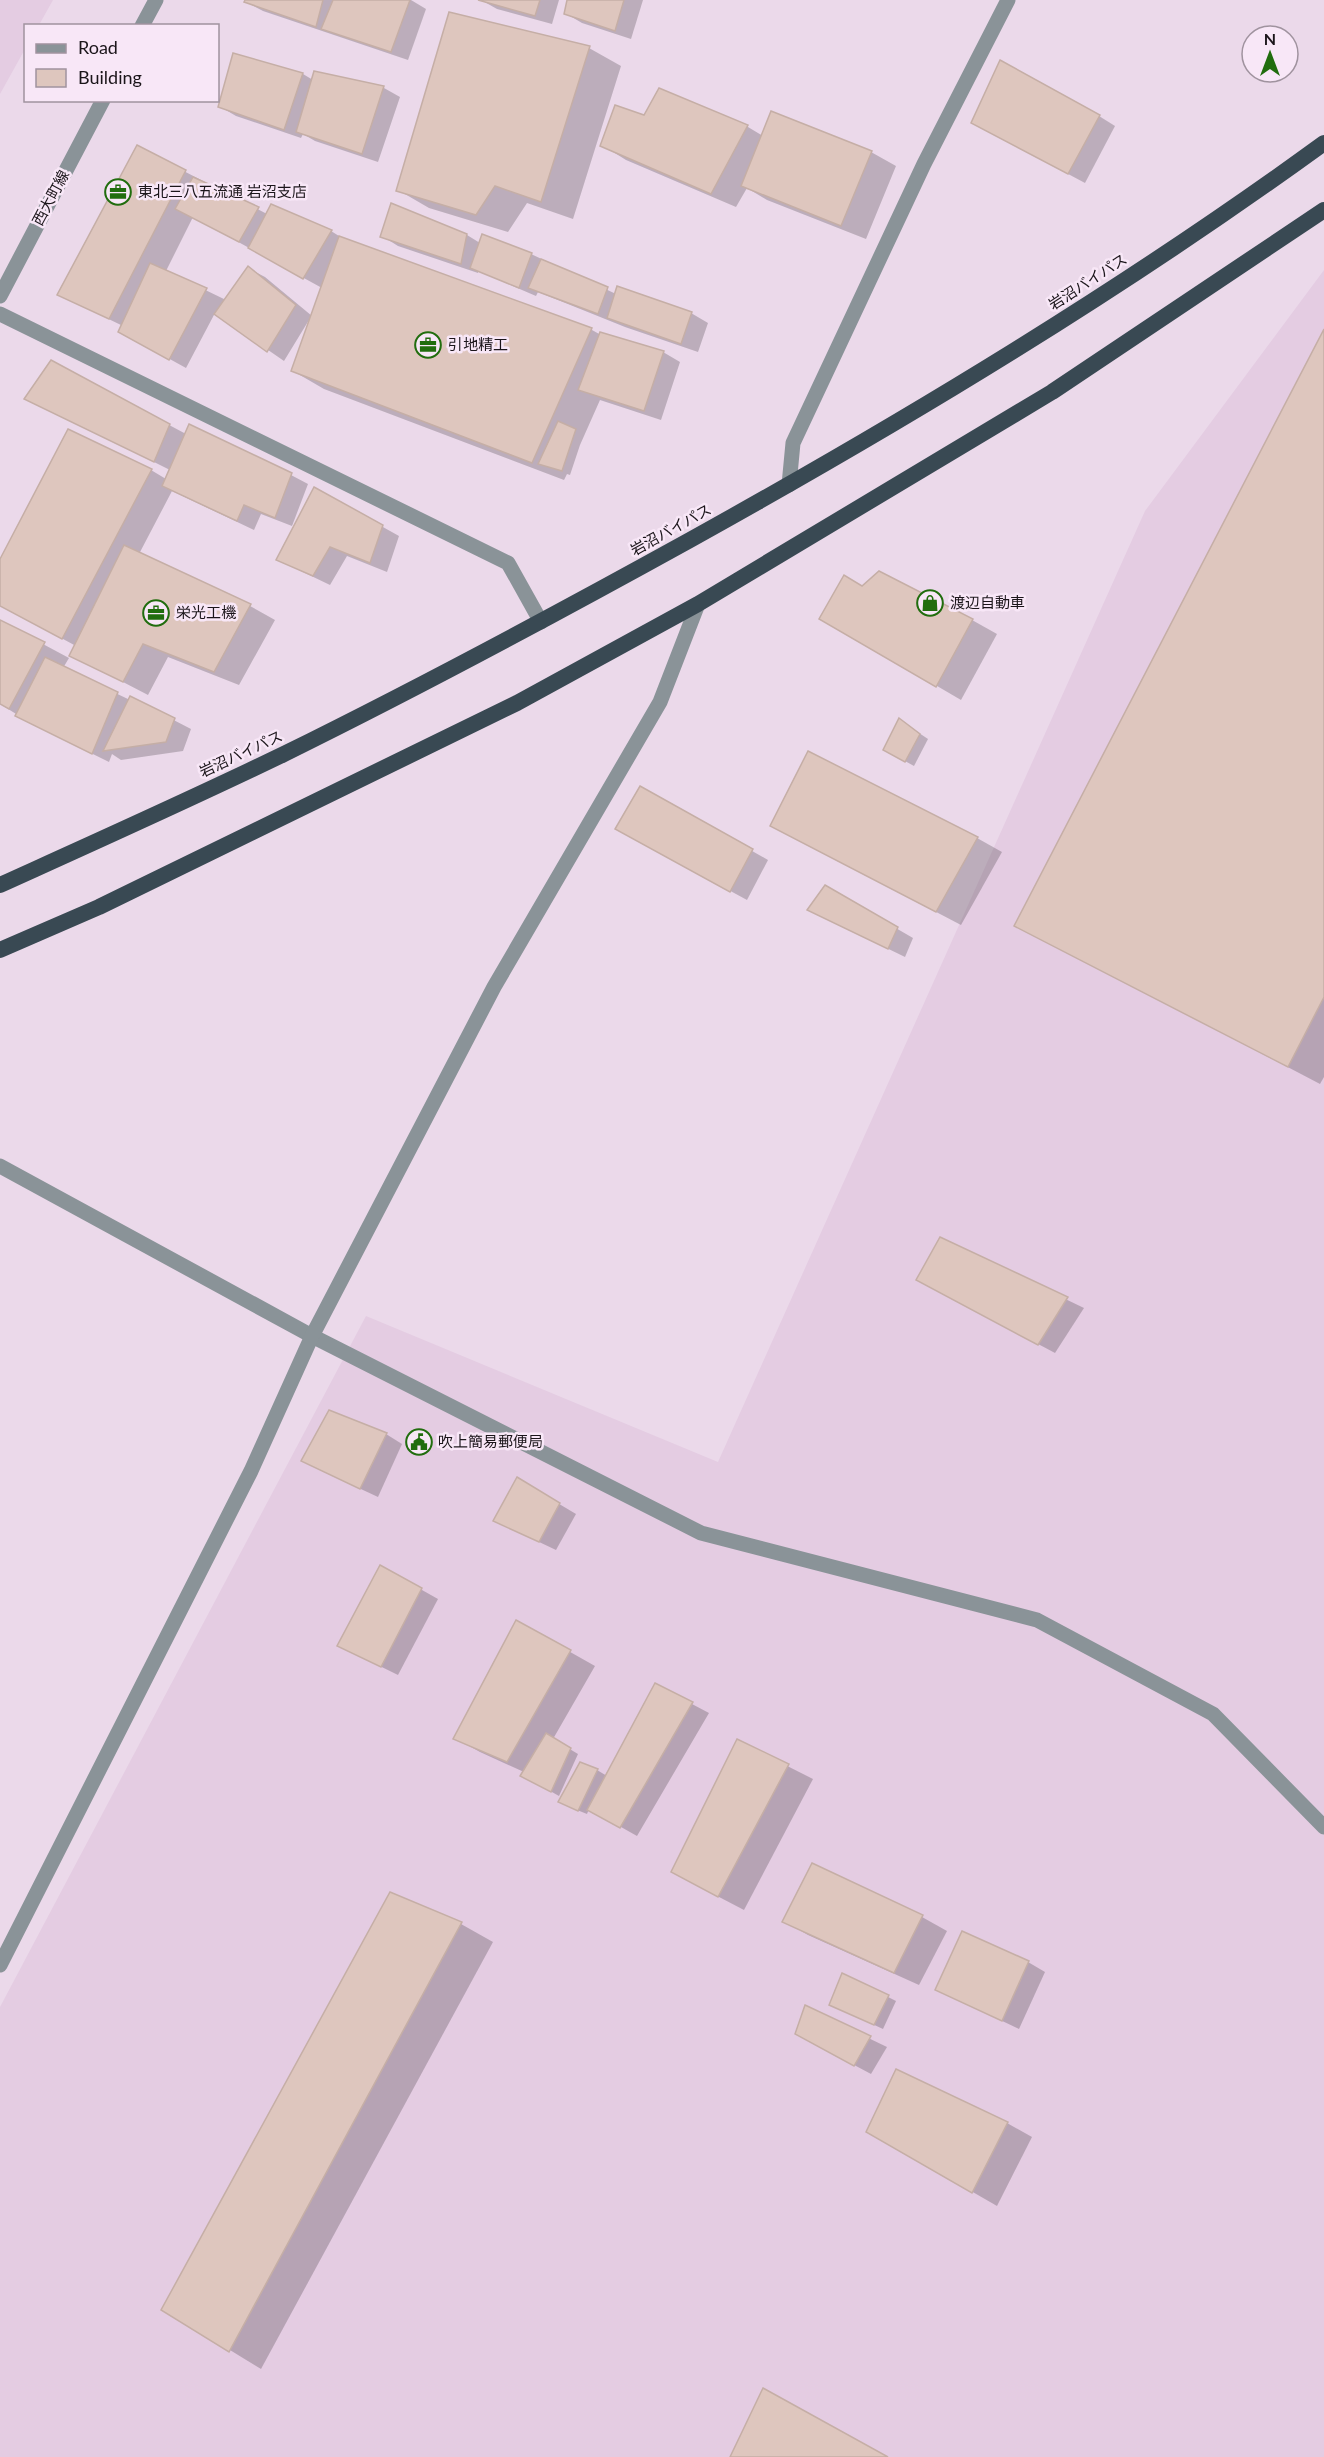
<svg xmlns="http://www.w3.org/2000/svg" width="1324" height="2457" viewBox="0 0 1324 2457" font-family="Lato,'Noto Sans JP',sans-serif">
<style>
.built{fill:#e4cce2}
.shadow{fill:#0003;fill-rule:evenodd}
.building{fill:#dec6be;stroke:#c5aea6;stroke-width:1.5}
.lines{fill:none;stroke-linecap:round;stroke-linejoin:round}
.service{stroke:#8a9398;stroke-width:15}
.minor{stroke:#8a9398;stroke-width:15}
.tertiary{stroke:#8a9398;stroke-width:15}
.trunk{stroke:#394953;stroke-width:16}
.labels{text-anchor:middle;stroke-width:5;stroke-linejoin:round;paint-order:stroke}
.poi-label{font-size:15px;fill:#1b151a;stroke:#f8e7f7;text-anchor:start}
.street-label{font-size:15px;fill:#1b151a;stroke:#f8e7f7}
</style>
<rect width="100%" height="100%" fill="#ebd9ea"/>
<g class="built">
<path d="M0,0H53L39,25L26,26L25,49L0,94Z"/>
<path d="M1324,270V2457H0V2007L366,1316L718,1462L1145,511Z"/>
</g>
<g class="shadow">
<path d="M247,0H411L426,9L408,60L263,11L246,2Z"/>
<path d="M481,0H559L552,24L497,9Z"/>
<path d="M569,0H643L631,39L582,23L565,13Z"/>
<path d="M589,48L621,66L573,219L527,203L508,232L429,208L398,190Z"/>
<path d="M234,54L303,74L313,80L315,73L384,88L400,97L378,162L315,141L303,134L301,138L236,116L219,106Z"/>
<path d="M660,90L748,127L763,136L871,152L896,166L866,239L767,200L747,188L736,207L626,160L602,145L645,117Z"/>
<path d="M1099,116L1115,126L1085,183L989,132Z"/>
<path d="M137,147L267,214L331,231L347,241L592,330L601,335L663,352L680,362L661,420L600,400L580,445L570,475L567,474L564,480L324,389L293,371L309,320L284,361L215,313L186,368L137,341L123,326L59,295ZM193,217L322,288L312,316L265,277L248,268L226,300L166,271Z"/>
<path d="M392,205L467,235L480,243L531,254L616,294L691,313L708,323L698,352L625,327L538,292L536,296L478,271V273L398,246L382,236Z"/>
<path d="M1324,332V1077L1320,1084L1016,925Z"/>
<path d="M51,362L186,434L291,475L308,484L292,526L261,514L254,530L172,491L139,554L250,606L275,620L239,685L168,657L148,695L71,655L76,646L0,605V563L151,470L166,479L170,470L26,398Z"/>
<path d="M315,489L399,536L387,572L347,556L330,585L278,560Z"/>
<path d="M863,588L972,620L997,634L961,700L821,618Z"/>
<path d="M0,621L69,658L63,668L130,700L131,698L191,729L183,751L121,760L112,754L109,762L34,725L0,704Z"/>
<path d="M907,725L928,739L914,766L885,750Z"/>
<path d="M641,788L768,860L747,900L633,838Z"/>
<path d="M977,838L1002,852L961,925L797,839Z"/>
<path d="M825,887L913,938L905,957L825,918Z"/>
<path d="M941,1239L1084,1308L1055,1353L935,1289Z"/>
<path d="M386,1434L402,1444L378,1497L320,1470Z"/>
<path d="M534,1489L576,1514L556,1550L495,1521Z"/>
<path d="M381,1567L438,1599L398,1675L339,1646Z"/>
<path d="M517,1622L595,1666L553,1739L578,1754L559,1796L522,1775L524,1772L480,1752L455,1738Z"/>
<path d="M656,1685L709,1713L637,1836L589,1809L587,1814L567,1806L597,1770L607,1776Z"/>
<path d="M738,1741L813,1779L744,1910L698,1886Z"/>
<path d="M812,1865L922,1917L947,1931L919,1985L808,1935L784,1921Z"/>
<path d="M391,1894L461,1924L493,1942L261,2369L163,2309Z"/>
<path d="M1028,1962L1045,1972L1019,2029L937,1990Z"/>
<path d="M888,1997L896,2001L883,2029L831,2005Z"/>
<path d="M806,2008L887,2047L871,2074L813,2043Z"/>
<path d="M1007,2123L1032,2137L997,2206L867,2131Z"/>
</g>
<g class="building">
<path d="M245,0H323L316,27L244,2Z"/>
<path d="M333,0H410L391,52L321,29Z"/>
<path d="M478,0H540L535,16Z"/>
<path d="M567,0H624L615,31L564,14Z"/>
<path d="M449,12L590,46L541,202L495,186L476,215L396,191Z"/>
<path d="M233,53L303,73L284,130L218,107Z"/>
<path d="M1000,60L1100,115L1068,174L971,123Z"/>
<path d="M314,71L384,86L362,154L296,132Z"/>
<path d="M659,88L748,125L711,194L600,146L615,105L644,115Z"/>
<path d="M771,111L872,151L841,226L741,186Z"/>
<path d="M137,145L186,170L109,319L57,295Z"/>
<path d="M193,177L259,207L239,242L175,209Z"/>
<path d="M391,203L467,234L461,264L380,237Z"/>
<path d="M271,204L332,230L303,279L248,248Z"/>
<path d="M482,234L532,253L519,288L470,268Z"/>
<path d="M339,236L592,328L532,463L291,371Z"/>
<path d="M541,259L608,287L598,314L528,288Z"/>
<path d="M150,263L207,288L169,360L118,332Z"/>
<path d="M248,266L296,305L267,352L214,314Z"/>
<path d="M617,286L692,312L681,344L607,318Z"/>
<path d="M1324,329V997L1288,1067L1014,926Z"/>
<path d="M600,332L664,351L644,411L578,390Z"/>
<path d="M51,360L170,424L154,462L24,399Z"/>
<path d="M558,421L576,429L562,471L538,464Z"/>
<path d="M189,424L292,473L275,518L244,505L237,521L162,486Z"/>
<path d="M68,429L152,469L62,639L0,606V559Z"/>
<path d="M314,487L383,525L370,563L330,547L313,576L276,560Z"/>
<path d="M124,545L251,604L214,672L143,644L123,682L69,656Z"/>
<path d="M879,571L973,619L936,687L819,619L844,575L862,586Z"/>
<path d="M0,620L45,642L9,709L0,704Z"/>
<path d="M45,657L118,692L92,754L15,716Z"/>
<path d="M130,696L175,718L166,742L103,751Z"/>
<path d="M899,718L920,734L905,762L883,750Z"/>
<path d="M808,751L978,837L936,912L770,826Z"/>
<path d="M640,786L753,849L730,892L615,829Z"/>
<path d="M825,885L898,927L888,949L807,910Z"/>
<path d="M940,1237L1068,1297L1038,1345L916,1280Z"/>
<path d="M329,1410L387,1433L360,1489L301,1461Z"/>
<path d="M517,1477L560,1503L539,1542L493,1521Z"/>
<path d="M380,1565L422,1588L381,1667L337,1646Z"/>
<path d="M516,1620L571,1650L507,1762L453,1739Z"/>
<path d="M655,1683L693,1702L620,1828L587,1810Z"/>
<path d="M546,1733L571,1748L551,1792L520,1776Z"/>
<path d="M737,1739L789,1764L718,1897L671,1872Z"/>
<path d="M580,1762L598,1769L578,1811L558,1802Z"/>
<path d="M812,1863L923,1915L894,1973L782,1922Z"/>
<path d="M390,1892L462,1922L229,2352L161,2310Z"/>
<path d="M962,1931L1029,1961L1002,2021L935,1990Z"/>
<path d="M842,1973L889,1995L874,2025L829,2005Z"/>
<path d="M805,2005L871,2036L854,2066L795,2034Z"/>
<path d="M896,2069L1008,2122L972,2193L866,2132Z"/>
<path d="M763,2388L888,2457H730Z"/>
</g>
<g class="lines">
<path class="service" d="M312,1336L701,1533L1037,1620L1213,1714L1324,1827"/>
<g class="minor">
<path d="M0,314L508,563L541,622"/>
<path d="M789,485L793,443L924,164L1008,0"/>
<path d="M0,1166L312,1336"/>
<path d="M0,1965L251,1471L312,1336L494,987L660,702L698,604"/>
</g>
<g class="tertiary">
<path d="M142,26L156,0"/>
<path d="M0,296L103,100"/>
</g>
<g class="trunk">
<path d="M0,885C95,842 191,799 284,754C422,686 556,614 690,540C908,419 1122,290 1324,143"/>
<path d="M0,950L99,907L517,703L698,604L1052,392L1324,210"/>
</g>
</g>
<defs>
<g id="office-ring" transform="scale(1.35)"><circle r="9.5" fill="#f8e7f7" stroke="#216d0e" stroke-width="1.5"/><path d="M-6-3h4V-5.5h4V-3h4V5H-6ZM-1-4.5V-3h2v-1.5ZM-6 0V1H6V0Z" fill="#216d0e"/></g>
<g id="shop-ring" transform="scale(1.35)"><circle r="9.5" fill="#f8e7f7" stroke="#216d0e" stroke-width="1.5"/><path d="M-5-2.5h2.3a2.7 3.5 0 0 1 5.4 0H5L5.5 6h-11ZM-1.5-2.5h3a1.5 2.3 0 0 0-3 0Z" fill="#216d0e"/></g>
<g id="civic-ring" transform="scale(1.35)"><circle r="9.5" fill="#f8e7f7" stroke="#216d0e" stroke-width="1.5"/><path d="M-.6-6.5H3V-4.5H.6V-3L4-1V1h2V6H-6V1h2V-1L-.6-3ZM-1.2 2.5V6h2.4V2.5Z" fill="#216d0e"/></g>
</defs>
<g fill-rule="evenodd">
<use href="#office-ring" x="118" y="192"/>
<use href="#office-ring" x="428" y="345"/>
<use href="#shop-ring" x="930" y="603"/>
<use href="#office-ring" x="156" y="613"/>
<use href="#civic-ring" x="419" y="1442"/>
</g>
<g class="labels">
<g class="poi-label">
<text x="138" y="197">東北三八五流通 岩沼支店</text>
<text x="448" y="350">引地精工</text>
<text x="950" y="608">渡辺自動車</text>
<text x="176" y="618">栄光工機</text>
<text x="438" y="1447">吹上簡易郵便局</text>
</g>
<g class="street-label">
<text transform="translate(51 198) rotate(-62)" y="5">西大町線</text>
<text transform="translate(1088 282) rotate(-33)" y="5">岩沼バイパス</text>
<text transform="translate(671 530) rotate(-29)" y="5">岩沼バイパス</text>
<text transform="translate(241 754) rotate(-25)" y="5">岩沼バイパス</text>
</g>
</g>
<rect x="24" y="24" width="195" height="78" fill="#f8e7f7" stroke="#a0939f" stroke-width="1.5"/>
<rect x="36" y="44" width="30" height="9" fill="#8a9398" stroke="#a0939f" stroke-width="1.5"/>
<text x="78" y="54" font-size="18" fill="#1b151a">Road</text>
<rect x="36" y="69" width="30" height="18" fill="#dec6be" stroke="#a0939f" stroke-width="1.5"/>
<text x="78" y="84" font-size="18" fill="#1b151a">Building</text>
<g transform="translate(1270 54)"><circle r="28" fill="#f8e7f7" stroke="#a0939f" stroke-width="1.5"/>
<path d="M0-4.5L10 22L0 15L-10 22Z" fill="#216d0e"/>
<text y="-9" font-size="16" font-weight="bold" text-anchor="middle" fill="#1b151a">N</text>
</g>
</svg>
